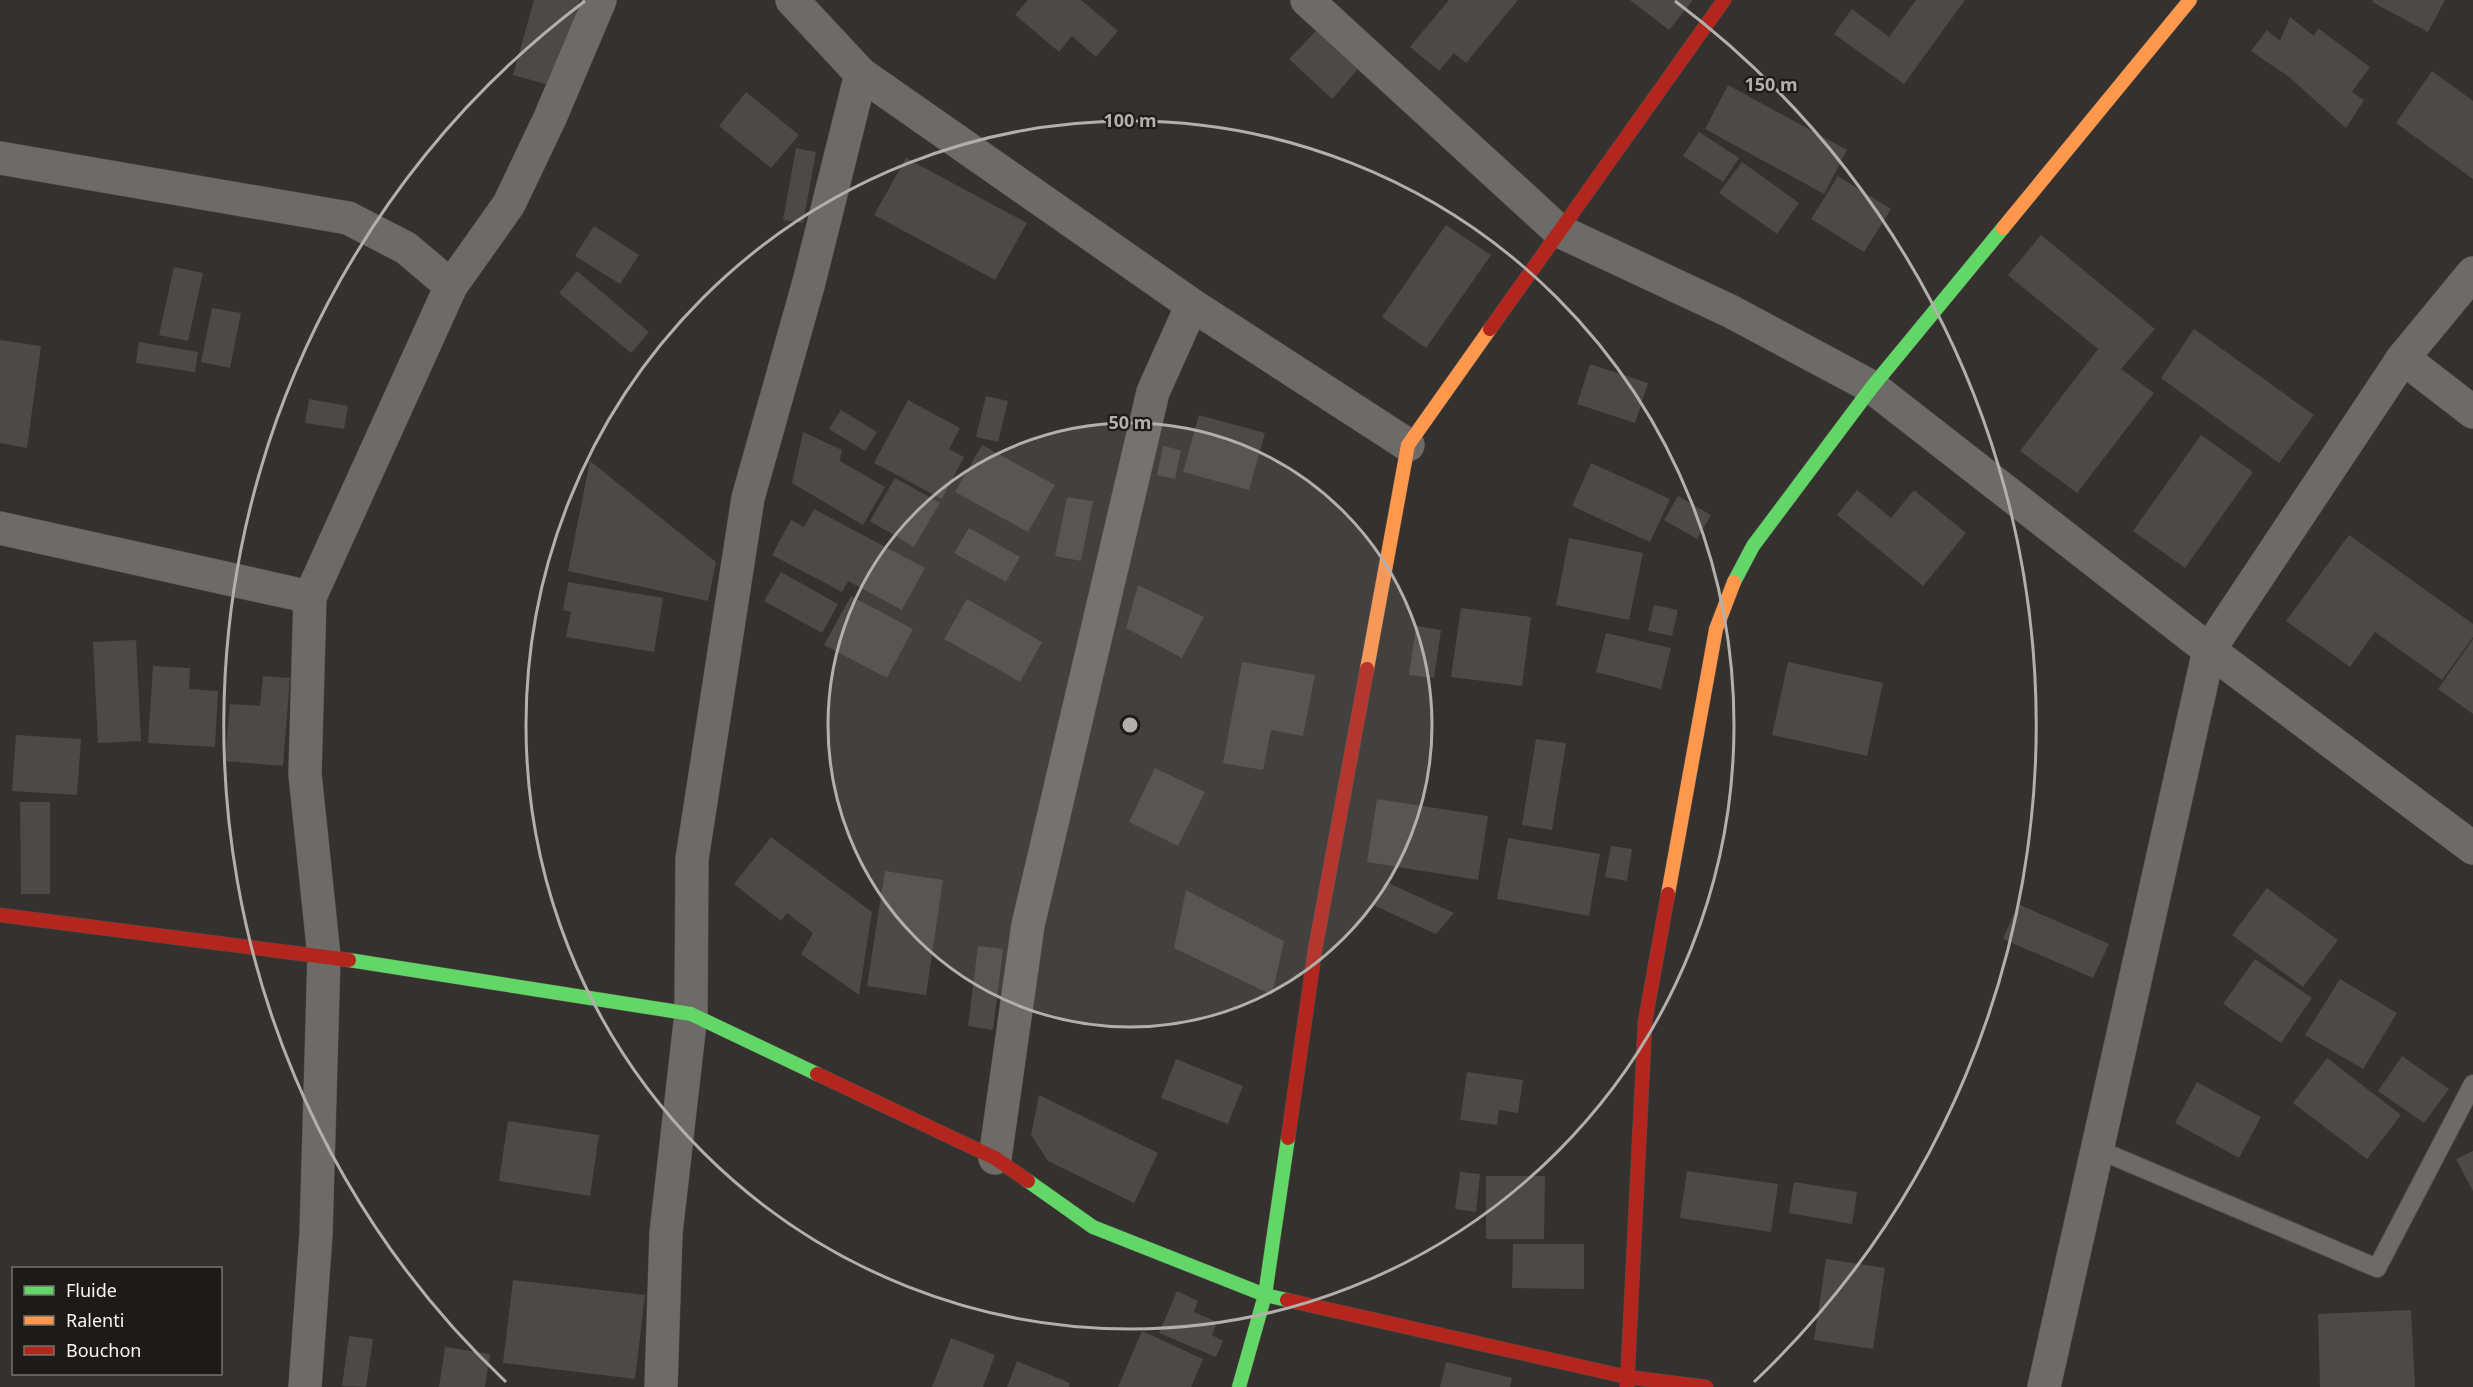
<svg xmlns="http://www.w3.org/2000/svg" width="2473" height="1387" viewBox="0 0 2473 1387" font-family="'Noto Sans',sans-serif">
<style>
.building{fill:#4c4946}
.lines{fill:none;stroke-linecap:round;stroke-linejoin:round}
.lane-casing{stroke:#504e4a;stroke-width:20}
.street-casing{stroke:#504e4a;stroke-width:34}
.fast-casing{stroke:#504e4a;stroke-width:15}
.slow-casing{stroke:#504e4a;stroke-width:15}
.jam-casing{stroke:#504e4a;stroke-width:15}
.lane{stroke:#6d6b67;stroke-width:18}
.street{stroke:#6d6b67;stroke-width:33}
.fast{stroke:#63d668;stroke-width:14}
.slow{stroke:#ff974d;stroke-width:14}
.jam{stroke:#b3261e;stroke-width:14}
.ring{fill:none;stroke:#b3b0ab;stroke-width:3}
.centre{fill:#b3b0ab;stroke:#1d1b17;stroke-width:3}
.ring-label{font-size:18px;text-anchor:middle;font-weight:bold;fill:#b3b0ab;stroke:#1d1b17;stroke-width:4.5;stroke-linejoin:round;paint-order:stroke}
</style>
<rect width="100%" height="100%" fill="#34312e"/>
<g class="building">
<path d="M534,0H580L556,87L513,75Z"/>
<path d="M1028,0H1081L1118,31L1096,57L1072,36L1059,52L1015,15Z"/>
<path d="M1449,0H1518L1466,63L1454,53L1439,71L1410,47Z"/>
<path d="M1630,0H1693L1669,30Z"/>
<path d="M1916,0H1965L1904,84L1834,34L1852,9L1889,37Z"/>
<path d="M2373,0H2445L2428,32L2372,2Z"/>
<path d="M2290,17L2314,36L2318,28L2370,67L2352,92L2364,100L2346,128L2289,77L2251,51L2267,30L2280,41Z"/>
<path d="M1316,31L1358,69L1332,99L1289,59Z"/>
<path d="M2432,71L2473,101V179L2396,123Z"/>
<path d="M1728,85L1847,150L1824,194L1705,129Z"/>
<path d="M746,92L799,135L771,168L719,126Z"/>
<path d="M1699,132L1739,158L1723,182L1683,156Z"/>
<path d="M796,148L816,152L803,223L783,220Z"/>
<path d="M906,158L1027,223L995,280L874,215Z"/>
<path d="M1742,162L1799,203L1777,234L1719,193Z"/>
<path d="M1838,176L1891,209L1864,252L1811,219Z"/>
<path d="M1446,225L1491,255L1426,348L1382,317Z"/>
<path d="M594,226L639,255L620,284L575,256Z"/>
<path d="M2041,235L2155,329L2121,369L2154,393L2077,493L2020,451L2098,349L2008,275Z"/>
<path d="M174,267L203,273L188,341L159,335Z"/>
<path d="M577,271L649,332L631,353L559,293Z"/>
<path d="M212,308L241,313L230,368L201,362Z"/>
<path d="M2194,329L2314,415L2279,463L2161,378Z"/>
<path d="M0,340L41,346L27,448L0,443Z"/>
<path d="M139,342L198,352L195,372L136,363Z"/>
<path d="M1590,364L1648,383L1635,423L1577,404Z"/>
<path d="M986,396L1008,401L998,442L976,437Z"/>
<path d="M309,399L348,406L344,429L305,423Z"/>
<path d="M908,400L960,428L949,449L964,457L942,499L874,463Z"/>
<path d="M841,410L877,432L865,451L829,429Z"/>
<path d="M1199,415L1265,433L1249,490L1183,472Z"/>
<path d="M803,432L842,450L840,461L885,487L863,525L792,483Z"/>
<path d="M2201,435L2253,472L2185,568L2133,531Z"/>
<path d="M982,445L1055,485L1028,532L955,492Z"/>
<path d="M1163,446L1181,450L1175,479L1157,475Z"/>
<path d="M590,461L716,562L708,601L568,571Z"/>
<path d="M1591,463L1670,499L1650,542L1572,506Z"/>
<path d="M895,478L940,503L914,547L870,521Z"/>
<path d="M1857,490L1891,518L1914,490L1966,533L1923,586L1837,515Z"/>
<path d="M1678,496L1711,515L1697,539L1664,520Z"/>
<path d="M1067,497L1093,501L1081,561L1055,556Z"/>
<path d="M814,509L925,568L902,610L848,581L842,592L772,555L791,520L804,527Z"/>
<path d="M969,528L1020,557L1006,582L954,553Z"/>
<path d="M2349,535L2473,624V637L2442,680L2375,632L2350,667L2286,621Z"/>
<path d="M1569,538L1643,553L1629,620L1556,605Z"/>
<path d="M781,572L838,604L822,633L764,601Z"/>
<path d="M568,582L663,598L654,652L566,637L571,612L563,610Z"/>
<path d="M1138,585L1204,617L1182,658L1126,628Z"/>
<path d="M851,596L913,629L887,678L824,645Z"/>
<path d="M967,599L1042,642L1020,682L944,639Z"/>
<path d="M1654,605L1678,610L1672,636L1648,631Z"/>
<path d="M1461,608L1531,617L1522,686L1451,677Z"/>
<path d="M1416,626L1441,630L1434,678L1409,675Z"/>
<path d="M1606,633L1671,648L1661,689L1596,672Z"/>
<path d="M2473,639V714L2438,689Z"/>
<path d="M136,640L141,741L98,743L93,642Z"/>
<path d="M1242,662L1315,675L1303,736L1271,730L1263,770L1223,763Z"/>
<path d="M1788,662L1883,683L1867,756L1772,735Z"/>
<path d="M153,666L190,668L189,689L218,691L215,747L148,743Z"/>
<path d="M263,676L290,678L283,766L225,761L230,704L260,706Z"/>
<path d="M16,735L81,739L77,795L12,791Z"/>
<path d="M1536,739L1566,743L1552,830L1522,825Z"/>
<path d="M1155,768L1205,792L1178,846L1129,822Z"/>
<path d="M1377,799L1488,816L1478,880L1367,862Z"/>
<path d="M20,802H50V894H21Z"/>
<path d="M771,837L872,912L859,995L801,954L813,933L787,913L781,921L734,884Z"/>
<path d="M1508,838L1600,854L1589,916L1497,899Z"/>
<path d="M1611,846L1632,849L1627,881L1605,877Z"/>
<path d="M885,871L943,880L926,995L867,986Z"/>
<path d="M1386,882L1454,913L1436,934L1375,906Z"/>
<path d="M2267,888L2338,940L2303,987L2232,935Z"/>
<path d="M1186,890L1284,941L1272,995L1174,948Z"/>
<path d="M2018,904L2109,944L2093,978L2003,939Z"/>
<path d="M978,946L1003,949L993,1030L968,1026Z"/>
<path d="M2255,959L2312,998L2281,1043L2223,1004Z"/>
<path d="M2340,979L2397,1013L2363,1069L2305,1035Z"/>
<path d="M2402,1056L2449,1089L2424,1123L2378,1091Z"/>
<path d="M2327,1058L2401,1115L2367,1159L2293,1103Z"/>
<path d="M1176,1059L1243,1086L1228,1124L1161,1098Z"/>
<path d="M1467,1072L1523,1080L1518,1113L1499,1110L1497,1125L1460,1120Z"/>
<path d="M2197,1082L2261,1117L2239,1158L2175,1123Z"/>
<path d="M1039,1095L1158,1153L1134,1203L1048,1161L1031,1135Z"/>
<path d="M508,1121L599,1135L590,1196L499,1181Z"/>
<path d="M2473,1151V1191L2456,1159Z"/>
<path d="M1687,1171L1778,1184L1771,1232L1680,1218Z"/>
<path d="M1460,1172L1480,1174L1476,1212L1455,1209Z"/>
<path d="M1486,1176H1545L1544,1239H1486Z"/>
<path d="M1794,1182L1857,1192L1852,1224L1789,1213Z"/>
<path d="M1513,1244H1584V1289L1512,1288Z"/>
<path d="M1826,1259L1885,1268L1873,1349L1814,1340Z"/>
<path d="M513,1280L645,1295L635,1379L503,1363Z"/>
<path d="M1177,1291L1198,1301L1194,1312L1217,1322L1212,1335L1223,1341L1216,1357L1159,1333Z"/>
<path d="M2411,1310L2415,1387H2320L2318,1314Z"/>
<path d="M1142,1331L1203,1359L1191,1387H1118Z"/>
<path d="M349,1336L373,1339L366,1387L342,1386Z"/>
<path d="M951,1338L995,1355L983,1387H932Z"/>
<path d="M445,1347L490,1354L485,1387H439Z"/>
<path d="M1017,1361L1070,1383L1069,1387H1007Z"/>
<path d="M1446,1362L1512,1378L1510,1387H1440Z"/>
</g>
<g class="lines">
<g class="lane-casing">
<path id="lane" d="M2097,1149L2377,1268L2473,1084"/>
</g>
<g class="street-casing">
<g id="street">
<path d="M792,0L861,74L1192,305L1408,445"/>
<path d="M1307,0L1559,231L1730,311L1872,387L2209,650L2473,848"/>
<path d="M0,158L348,218L406,248L451,286"/>
<path d="M2403,358L2473,412"/>
<path d="M0,528L310,597"/>
<path d="M995,1158L1028,925L1153,392L1192,305"/>
<path d="M305,1387L316,1234L324,956L305,774L310,597L451,286L509,204L550,118L600,0"/>
<path d="M661,1387L666,1233L691,1014L692,859L748,498L809,282L861,74"/>
<path d="M2044,1387L2209,650L2403,358L2473,273"/>
</g>
</g>
<g class="fast-casing">
<g id="fast">
<path d="M1734,582L1753,546L1872,387L2003,228"/>
<path d="M349,960L691,1014L817,1074"/>
<path d="M1028,1181L1093,1227L1265,1295L1287,1300"/>
<path d="M1239,1387L1265,1295L1288,1138"/>
</g>
</g>
<g class="slow-casing">
<g id="slow">
<path d="M2003,228L2190,0"/>
<path d="M1367,669L1408,445L1490,329"/>
<path d="M1668,894L1716,629L1734,582"/>
</g>
</g>
<g class="jam-casing">
<g id="jam">
<path d="M1490,329L1724,0"/>
<path d="M0,915L349,960"/>
<path d="M817,1074L995,1158L1028,1181"/>
<path d="M1288,1138L1315,950L1367,669"/>
<path d="M1287,1300L1627,1377L1706,1387"/>
<path d="M1627,1387L1645,1022L1668,894"/>
</g>
</g>
<use href="#lane" class="lane"/>
<use href="#street" class="street"/>
<use href="#fast" class="fast"/>
<use href="#slow" class="slow"/>
<use href="#jam" class="jam"/>
</g>
<circle cx="1130" cy="725" r="302" fill="#b3b0ab" fill-opacity=".12"/>
<g class="ring">
<circle cx="1130" cy="725" r="302"/>
<circle cx="1130" cy="725" r="604"/>
<path d="M506 1382A906 906 0 0 1 585 1M1675 1A906 906 0 0 1 1754 1382"/>
</g>
<circle cx="1130" cy="725" r="9" class="centre"/>
<g class="ring-label">
<text x="1771" y="91">150 m</text>
<text x="1130" y="127">100 m</text>
<text x="1130" y="429">50 m</text>
</g>
<rect x="12" y="1267" width="210" height="108" fill="#1d1b17" stroke="#75726d" stroke-width="1.5"/>
<rect x="24" y="1286" width="30" height="9" fill="#63d668" stroke="#75726d" stroke-width="1.5"/>
<text x="66" y="1297" font-size="18" fill="#f8f4ef">Fluide</text>
<rect x="24" y="1316" width="30" height="9" fill="#ff974d" stroke="#75726d" stroke-width="1.5"/>
<text x="66" y="1327" font-size="18" fill="#f8f4ef">Ralenti</text>
<rect x="24" y="1346" width="30" height="9" fill="#b3261e" stroke="#75726d" stroke-width="1.5"/>
<text x="66" y="1357" font-size="18" fill="#f8f4ef">Bouchon</text>
</svg>
